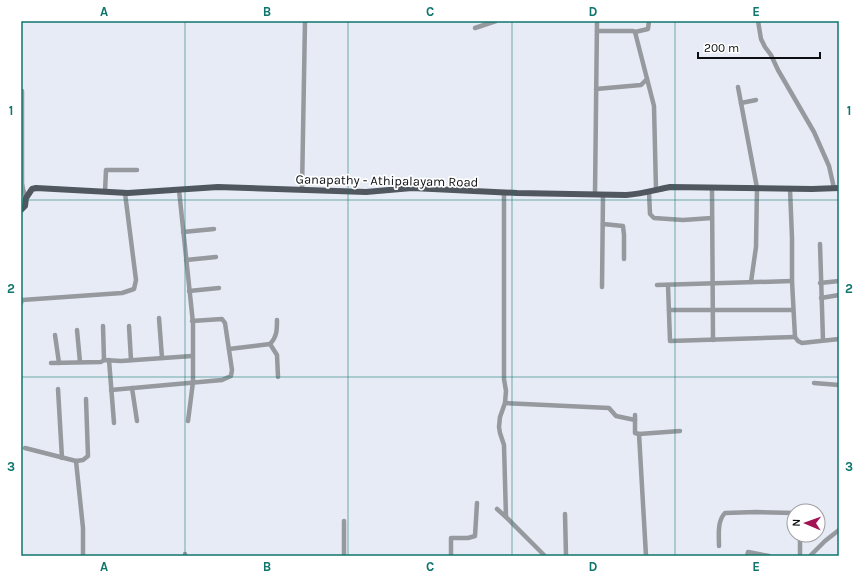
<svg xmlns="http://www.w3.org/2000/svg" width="860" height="577" viewBox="0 0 860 577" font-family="Karla,sans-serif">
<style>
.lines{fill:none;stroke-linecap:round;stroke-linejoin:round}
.minor{stroke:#96999d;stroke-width:4.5}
.major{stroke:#51575e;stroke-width:6}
.grid{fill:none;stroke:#0f766e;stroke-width:1;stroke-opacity:0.55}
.labels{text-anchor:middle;stroke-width:3.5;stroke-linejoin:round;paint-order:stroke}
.street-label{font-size:13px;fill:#0c0e11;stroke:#fff}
.neatline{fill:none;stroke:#0f766e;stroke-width:1.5}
.grid-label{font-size:13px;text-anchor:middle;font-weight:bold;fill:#0f766e}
</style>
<rect width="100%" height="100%" fill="#e6ebf6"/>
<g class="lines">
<g class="minor">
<path d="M758,21L761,39L765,47L771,55L778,70L814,132L829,166L834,188"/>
<path d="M475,28L496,21"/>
<path d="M597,31H633L635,32L648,29L649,21"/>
<path d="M635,32L654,106L656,190"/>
<path d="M738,87L757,188L756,247L751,282"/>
<path d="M596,89L641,85L647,79"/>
<path d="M22,91V183L23,189L26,198"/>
<path d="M741,103L756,100"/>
<path d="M712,188L713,340"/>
<path d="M790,189L792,238V281L795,337L798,341L802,343L839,339"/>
<path d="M179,190L193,323V382L188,421"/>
<path d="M302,190L305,21"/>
<path d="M105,192L106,170H137"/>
<path d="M649,192L650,214L654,218L683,220L712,218"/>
<path d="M595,194L597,21"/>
<path d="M603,224L623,226L624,235V259"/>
<path d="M183,232L214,229"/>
<path d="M820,244L823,340"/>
<path d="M186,260L216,257"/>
<path d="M820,283L839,281"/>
<path d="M657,285L792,281"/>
<path d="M668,285L670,341L795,337"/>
<path d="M602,287L603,195"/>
<path d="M189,291L219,288"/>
<path d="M821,298L839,295"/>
<path d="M21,303L22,300L122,293L134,289L136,280L125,193"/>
<path d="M669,310H793"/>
<path d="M159,318L162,358"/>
<path d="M103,326L104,360"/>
<path d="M129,326L131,360"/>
<path d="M77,330L80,362"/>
<path d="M55,335L59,363"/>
<path d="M270,344C277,337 277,330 277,320"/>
<path d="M229,349L270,344L277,355L278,377"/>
<path d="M109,360L114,423"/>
<path d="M51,363L101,362L104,360L121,361L192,356"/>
<path d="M814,383L839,385"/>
<path d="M132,388L137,421"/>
<path d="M58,389L62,458"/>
<path d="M111,390L222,380L231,376L232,370L225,323L222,319L192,321"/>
<path d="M505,403L609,408L616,416L635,420"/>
<path d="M635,415V433L639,434L680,431"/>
<path d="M639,434L646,556"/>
<path d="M25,448L76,461L83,528V556"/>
<path d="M76,461L83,460L88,456L86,399"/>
<path d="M497,509L506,517L504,445L500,433L499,427L500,417L505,403L506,391L504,379V192"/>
<path d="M565,514L566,556"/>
<path d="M506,517L545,556"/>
<path d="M800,535V556"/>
<path d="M719,546C719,535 717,521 725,513L756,512L794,513"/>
<path d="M185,554V556"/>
<path d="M344,556V521"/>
<path d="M451,556V538H468L475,536L477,503"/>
<path d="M747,556L748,552L769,556"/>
<path d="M810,556L825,541L839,530"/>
</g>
<path class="major" d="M21,210L25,206L26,198L32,189L36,188L128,193L218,187L366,192L412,188L517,193L626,195C641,194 655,190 670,187L812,189L839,188"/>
</g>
<path class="grid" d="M185,21V556M348,21V556M512,21V556M675,21V556M21,200H839M21,377H839"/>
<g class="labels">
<g class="street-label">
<text transform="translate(387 180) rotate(1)" y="5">Ganapathy - Athipalayam Road</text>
</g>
</g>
<rect width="860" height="577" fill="none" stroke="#ffffff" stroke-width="44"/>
<g transform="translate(806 523) rotate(272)"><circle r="19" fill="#ffffff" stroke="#9e9fa0"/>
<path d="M0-3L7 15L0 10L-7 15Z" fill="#a31355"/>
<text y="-6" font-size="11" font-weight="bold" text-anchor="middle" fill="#0c0e11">N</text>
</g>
<path d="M698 52v6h122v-6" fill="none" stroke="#0c0e11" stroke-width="2"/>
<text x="704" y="52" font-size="12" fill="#0c0e11" stroke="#ffffff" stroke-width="3" paint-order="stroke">200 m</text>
<rect x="22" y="22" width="816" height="533" class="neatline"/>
<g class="grid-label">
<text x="104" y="16">A</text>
<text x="267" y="16">B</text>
<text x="430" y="16">C</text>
<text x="593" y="16">D</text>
<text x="756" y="16">E</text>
<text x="11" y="115">1</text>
<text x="849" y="115">1</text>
<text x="11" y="293">2</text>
<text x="849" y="293">2</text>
<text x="11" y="471">3</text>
<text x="849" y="471">3</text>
<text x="104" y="571">A</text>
<text x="267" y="571">B</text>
<text x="430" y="571">C</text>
<text x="593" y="571">D</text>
<text x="756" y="571">E</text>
</g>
</svg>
